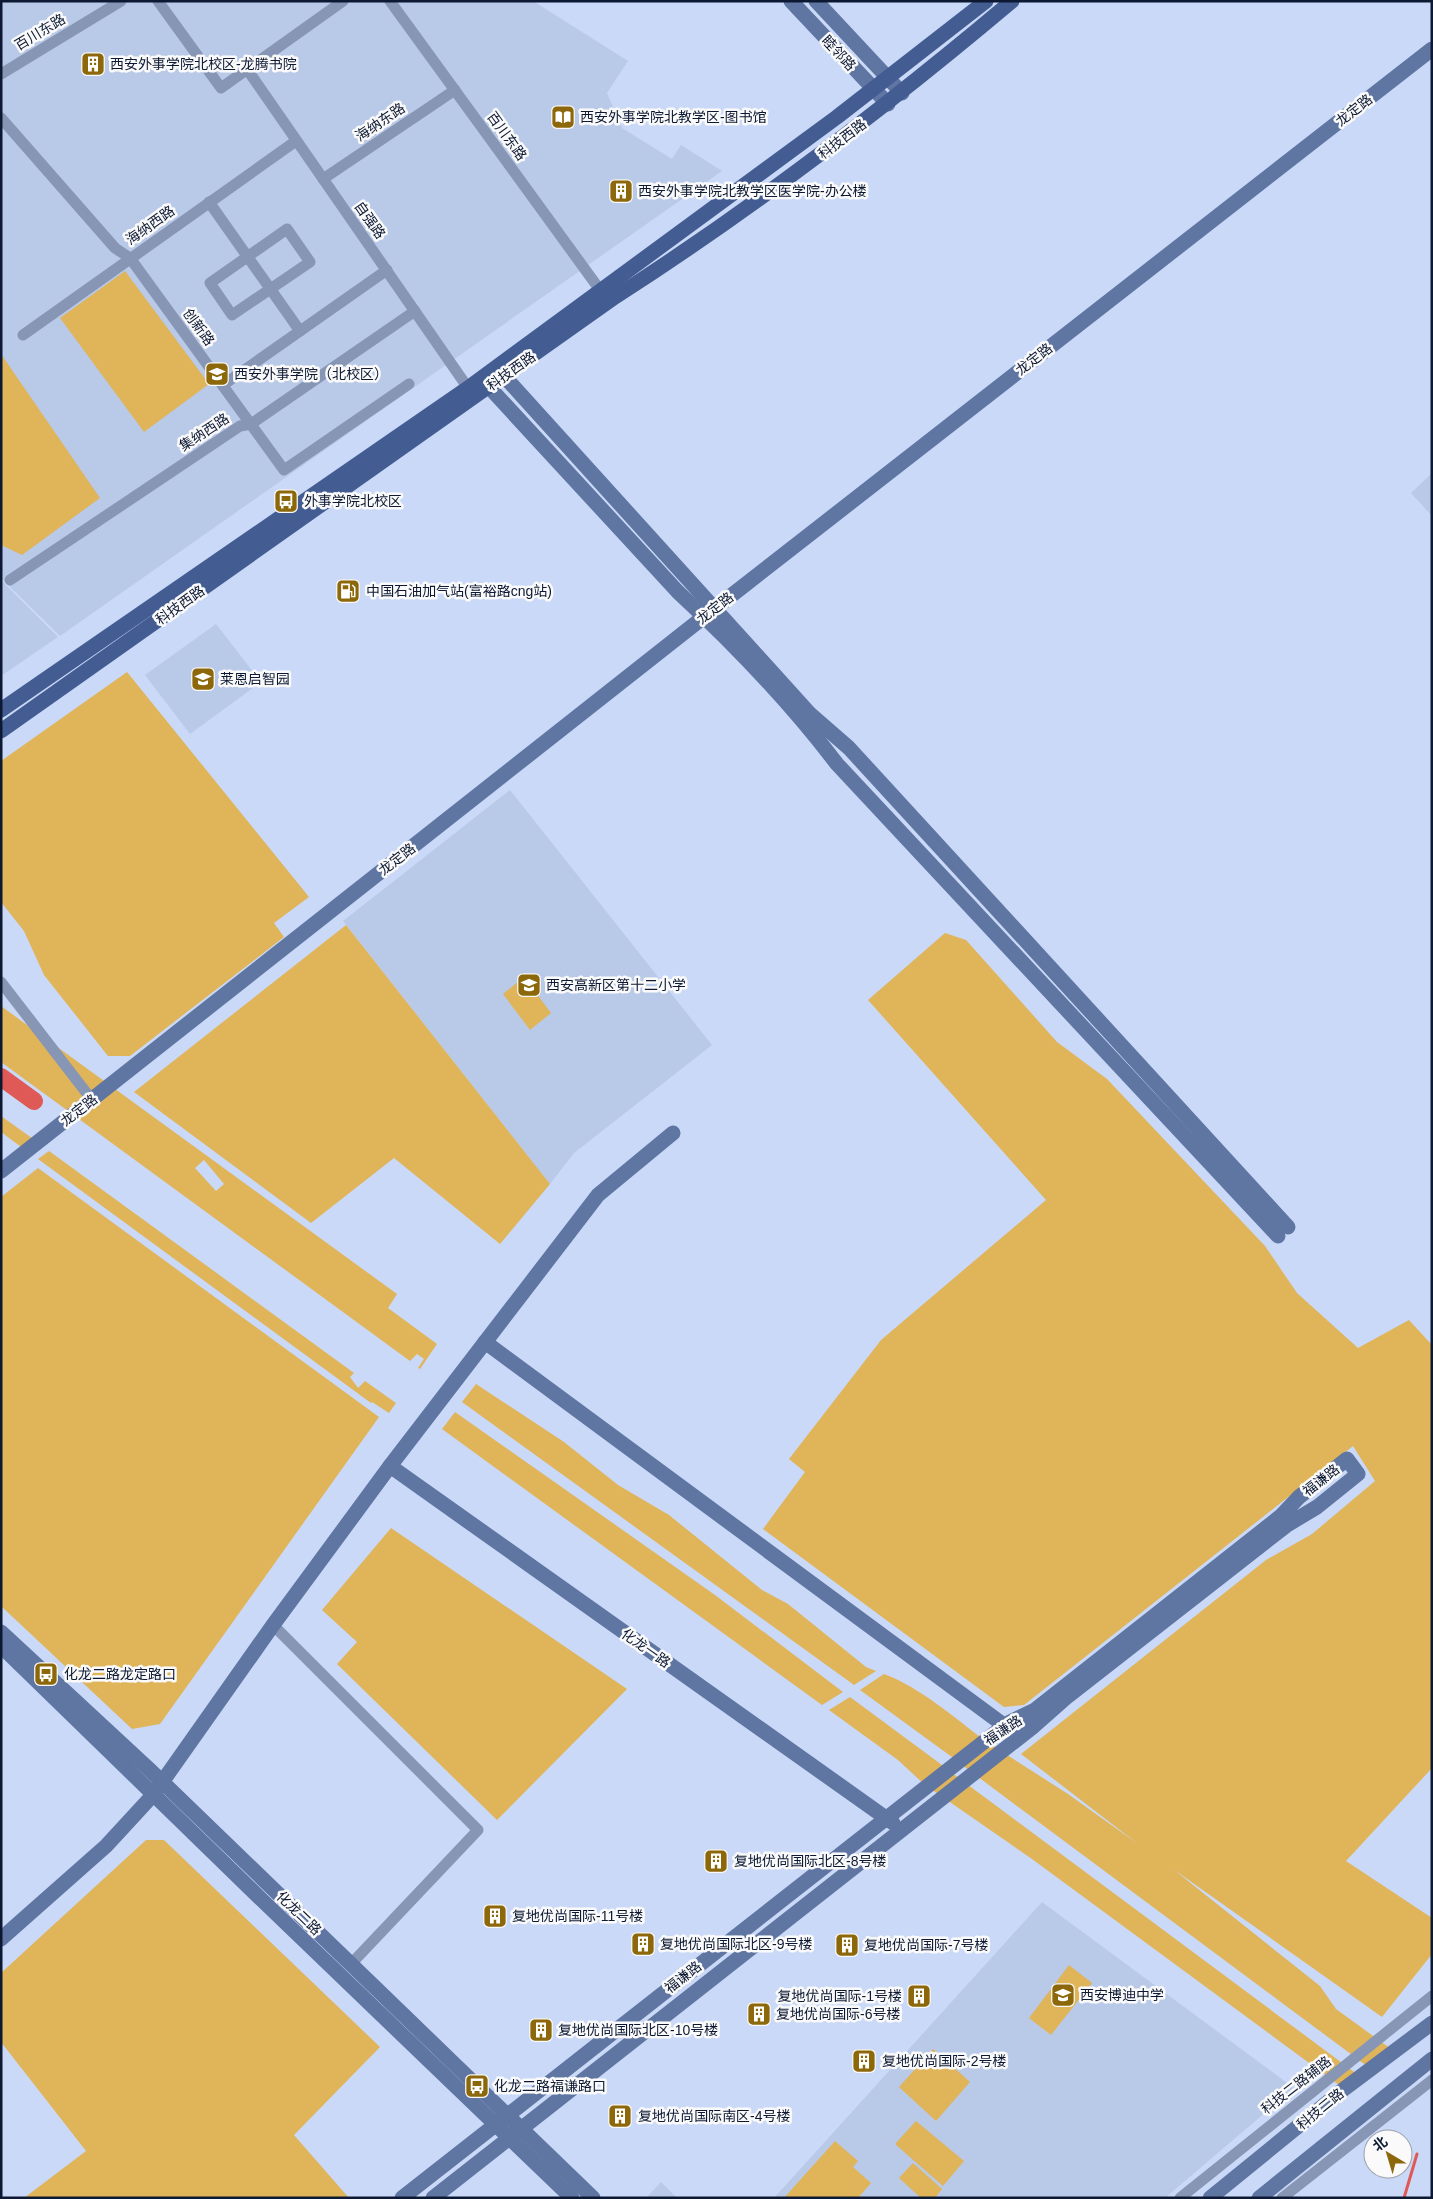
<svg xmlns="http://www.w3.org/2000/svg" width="1433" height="2199" viewBox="0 0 1433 2199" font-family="Arial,'Noto Sans SC',sans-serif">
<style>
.built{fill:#b9c9e8}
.green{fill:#e0b459;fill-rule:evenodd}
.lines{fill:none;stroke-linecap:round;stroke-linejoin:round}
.stream{stroke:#df5957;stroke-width:3}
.river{stroke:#df5957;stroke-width:18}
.street{stroke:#8796b5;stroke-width:11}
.secondary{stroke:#5f75a2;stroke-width:15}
.primary{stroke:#435d93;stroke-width:15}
.labels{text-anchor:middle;stroke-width:5;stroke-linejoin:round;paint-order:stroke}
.street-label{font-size:14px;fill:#0d1933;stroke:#fafafa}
.poi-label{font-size:14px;fill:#0d1933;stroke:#fafafa;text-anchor:start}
</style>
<rect width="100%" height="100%" fill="#cad9f7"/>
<g class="built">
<path d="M1,1H533L628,61L607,93L622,128L672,159L681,145L722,171L60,636L1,578Z"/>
<path d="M1432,473V516L1411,493Z"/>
<path d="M1,580L58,637L1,676Z"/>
<path d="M216,624L261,682L190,734L145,675Z"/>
<path d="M510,790L712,1045L574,1153L550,1184L343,921Z"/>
<path d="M1042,1902L1294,2088L1165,2198H774Z"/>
<path d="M661,2182L677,2198H646Z"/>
</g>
<g class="green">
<path d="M125,271L209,384L144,432L60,318Z"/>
<path d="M1,354L100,498L22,555L1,545Z"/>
<path d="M127,672L309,897L274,923L284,937L130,1056H108L44,975L24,931L1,902V761Z"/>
<path d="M346,925L550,1184L500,1244L394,1158L311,1223L134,1092Z"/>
<path d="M945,933L966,940L1057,1042L1107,1079L1265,1246L1297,1293L1358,1348L1409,1320L1432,1345V1768L1346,1861L1432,1918V1954L1382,2017L1173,1869L1320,1986L1336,2009L1398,2054L1375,2072L962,1765L990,1744L1068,1794L1138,1844L1021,1754L1266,1560L1312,1534L1375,1481L1353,1446L1024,1705L1004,1707L763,1529L805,1472L789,1459L881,1340L1046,1200L868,1000Z"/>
<path d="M524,977L551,1013L530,1030L503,994Z"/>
<path d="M1,1006L397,1294L388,1308L437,1344L420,1369L418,1368L424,1359L417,1354L410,1361L1,1062ZM204,1160L224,1184L216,1191L195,1168Z"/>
<path d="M1,1116L43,1146L32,1155L1,1132Z"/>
<path d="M49,1151L354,1373L350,1377L358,1388L365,1381L396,1403L389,1413L372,1402L371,1403L38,1159Z"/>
<path d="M38,1168L379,1417L160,1724L132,1729L1,1606V1197Z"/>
<path d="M476,1384L564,1442L618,1485L669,1515L762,1590L788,1604L866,1667L876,1671L854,1685L462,1402Z"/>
<path d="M455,1412L715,1595L843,1692L822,1705L442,1429Z"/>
<path d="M391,1528L627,1689L497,1820L337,1664L357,1642L322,1610Z"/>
<path d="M884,1674C921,1688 952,1716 983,1739L956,1760L860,1690Z"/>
<path d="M850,1697L946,1768L925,1785L898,1760L829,1710Z"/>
<path d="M952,1773L1365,2080L1350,2093L1032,1859L931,1789Z"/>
<path d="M146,1840H164L380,2047L294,2135L349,2198H24L86,2151L1,2042V1973Z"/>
<path d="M1069,1965L1092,1983L1051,2035L1029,2018Z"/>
<path d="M933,2049L970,2082L936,2121L899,2087Z"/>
<path d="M916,2121L964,2161L943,2186L895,2144Z"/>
<path d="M835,2141L858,2161L853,2167L871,2183L858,2198H784Z"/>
<path d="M913,2163L942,2189L935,2198H921L899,2178Z"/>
</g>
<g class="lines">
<path class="stream" d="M1404,2198L1417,2154"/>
<path class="river" d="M1,1077L34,1101"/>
<g class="street">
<path d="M158,1L221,88L343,1"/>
<path d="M390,1L600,290"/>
<path d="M247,69L468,388"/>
<path d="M1,74L121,1"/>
<path d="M1,118L115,248L130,258L284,470L409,384"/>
<path d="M323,179L455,90"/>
<path d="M209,202L300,331"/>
<path d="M287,229L310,262L232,315L210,283Z"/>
<path d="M23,335L296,141"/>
<path d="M223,385L387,270"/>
<path d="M10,580L240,426L251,424L415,311"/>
<path d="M1,982L92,1100"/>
<path d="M273,1625L478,1830L351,1964"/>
<path d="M1180,2198L1432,1996"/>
<path d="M1282,2198L1432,2080"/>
</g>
<g class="secondary">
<path d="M791,1L888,104"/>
<path d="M816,1L902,93"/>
<path d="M504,376L810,714L849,748L1288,1227"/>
<path d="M489,387L678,592C735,645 790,702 837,764L1278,1236"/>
<path d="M1,1171L705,616L1432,49"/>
<path d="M485,1342L1005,1726"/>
<path d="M390,1466L893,1823"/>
<path d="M1,1632L151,1771L593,2198"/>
<path d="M1,1646L263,1901L572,2198"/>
<path d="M1,1939L106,1846L153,1795L273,1625L390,1466L598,1195L673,1133"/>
<path d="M402,2198L1008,1723L1035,1710L1281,1516L1299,1497L1347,1459L1358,1474L1317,1507L1287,1525L1068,1696L1034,1726L433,2198"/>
<path d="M1210,2198L1344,2089L1432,2023"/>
<path d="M1259,2198L1432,2059"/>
</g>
<g class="primary">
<path d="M1,710L468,388L837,117L986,1"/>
<path d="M1,731L615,297C755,207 885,108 1012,1"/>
</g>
</g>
<defs>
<g id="building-square" transform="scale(1.25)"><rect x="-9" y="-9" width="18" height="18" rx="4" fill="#8c680a" stroke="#fafafa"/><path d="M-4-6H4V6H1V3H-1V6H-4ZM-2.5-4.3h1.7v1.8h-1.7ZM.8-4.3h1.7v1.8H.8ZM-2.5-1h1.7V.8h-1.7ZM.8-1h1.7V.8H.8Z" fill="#fff"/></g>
<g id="library-square" transform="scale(1.25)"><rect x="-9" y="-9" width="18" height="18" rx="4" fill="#8c680a" stroke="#fafafa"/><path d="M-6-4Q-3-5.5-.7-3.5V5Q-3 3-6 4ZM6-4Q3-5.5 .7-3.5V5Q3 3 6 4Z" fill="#fff"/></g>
<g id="university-square" transform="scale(1.25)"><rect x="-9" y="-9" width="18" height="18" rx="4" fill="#8c680a" stroke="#fafafa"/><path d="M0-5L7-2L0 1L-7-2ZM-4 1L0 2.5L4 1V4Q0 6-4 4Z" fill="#fff"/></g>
<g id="bus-square" transform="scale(1.25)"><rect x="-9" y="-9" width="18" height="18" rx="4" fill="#8c680a" stroke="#fafafa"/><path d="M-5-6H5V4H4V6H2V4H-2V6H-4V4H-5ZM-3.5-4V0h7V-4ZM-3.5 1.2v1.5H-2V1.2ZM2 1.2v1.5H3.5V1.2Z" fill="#fff"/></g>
<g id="fuel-square" transform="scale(1.25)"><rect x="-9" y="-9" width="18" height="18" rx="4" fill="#8c680a" stroke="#fafafa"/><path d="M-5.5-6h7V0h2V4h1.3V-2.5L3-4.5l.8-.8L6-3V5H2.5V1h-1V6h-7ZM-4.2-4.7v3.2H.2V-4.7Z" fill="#fff"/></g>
<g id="school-square" transform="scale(1.25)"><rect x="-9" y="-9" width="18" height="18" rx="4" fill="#8c680a" stroke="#fafafa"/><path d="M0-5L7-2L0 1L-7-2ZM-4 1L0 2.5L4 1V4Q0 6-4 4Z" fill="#fff"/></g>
</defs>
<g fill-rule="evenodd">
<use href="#building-square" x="93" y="64"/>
<use href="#library-square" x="563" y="117"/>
<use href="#building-square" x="621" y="191"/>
<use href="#university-square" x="217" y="374"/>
<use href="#bus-square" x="286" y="501"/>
<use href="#fuel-square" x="348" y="591"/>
<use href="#school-square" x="203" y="679"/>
<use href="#school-square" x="529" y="985"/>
<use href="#bus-square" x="46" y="1674"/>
<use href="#building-square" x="716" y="1861"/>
<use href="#building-square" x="495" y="1916"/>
<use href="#building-square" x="643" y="1944"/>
<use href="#building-square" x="847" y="1945"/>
<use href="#school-square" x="1063" y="1995"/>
<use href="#building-square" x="919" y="1996"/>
<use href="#building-square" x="759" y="2014"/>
<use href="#building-square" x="541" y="2030"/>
<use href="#building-square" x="864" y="2061"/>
<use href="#bus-square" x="477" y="2086"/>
<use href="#building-square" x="620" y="2116"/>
</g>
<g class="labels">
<g class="street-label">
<text transform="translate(40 32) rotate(-31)" y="5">百川东路</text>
<text transform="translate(839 53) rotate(47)" y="5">睦邻路</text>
<text transform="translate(1354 110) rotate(-38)" y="5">龙定路</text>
<text transform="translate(380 122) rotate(-34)" y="5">海纳东路</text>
<text transform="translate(507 136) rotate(54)" y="5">百川东路</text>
<text transform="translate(842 139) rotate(-37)" y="5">科技西路</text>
<text transform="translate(370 220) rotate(55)" y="5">自强路</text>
<text transform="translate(150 225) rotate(-35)" y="5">海纳西路</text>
<text transform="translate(199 327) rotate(54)" y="5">创新路</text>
<text transform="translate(1034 359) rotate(-38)" y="5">龙定路</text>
<text transform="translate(511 371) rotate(-35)" y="5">科技西路</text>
<text transform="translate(204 432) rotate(-33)" y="5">集纳西路</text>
<text transform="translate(180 605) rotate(-35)" y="5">科技西路</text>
<text transform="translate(715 608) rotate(-38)" y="5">龙定路</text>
<text transform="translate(397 859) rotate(-38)" y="5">龙定路</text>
<text transform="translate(79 1110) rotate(-38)" y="5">龙定路</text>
<text transform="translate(1321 1480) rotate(-38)" y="5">福谦路</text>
<text transform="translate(646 1648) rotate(35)" y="5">化龙一路</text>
<text transform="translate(1003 1730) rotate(-33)" y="5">福谦路</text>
<text transform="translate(299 1913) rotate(44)" y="5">化龙二路</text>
<text transform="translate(683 1977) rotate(-38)" y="5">福谦路</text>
<text transform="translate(1296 2085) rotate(-38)" y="5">科技二路辅路</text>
<text transform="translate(1320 2109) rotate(-39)" y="5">科技二路</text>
</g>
<g class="poi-label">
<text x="110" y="69">西安外事学院北校区-龙腾书院</text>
<text x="580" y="122">西安外事学院北教学区-图书馆</text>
<text x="638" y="196">西安外事学院北教学区医学院-办公楼</text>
<text x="234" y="379">西安外事学院（北校区）</text>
<text x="304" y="506">外事学院北校区</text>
<text x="366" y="596">中国石油加气站(富裕路cng站)</text>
<text x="220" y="684">莱恩启智园</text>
<text x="546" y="990">西安高新区第十二小学</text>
<text x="64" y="1679">化龙二路龙定路口</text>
<text x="734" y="1866">复地优尚国际北区-8号楼</text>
<text x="512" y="1921">复地优尚国际-11号楼</text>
<text x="660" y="1949">复地优尚国际北区-9号楼</text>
<text x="864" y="1950">复地优尚国际-7号楼</text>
<text x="1080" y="2000">西安博迪中学</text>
<text x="902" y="2001" text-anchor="end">复地优尚国际-1号楼</text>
<text x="776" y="2019">复地优尚国际-6号楼</text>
<text x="558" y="2035">复地优尚国际北区-10号楼</text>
<text x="882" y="2066">复地优尚国际-2号楼</text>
<text x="494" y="2091">化龙二路福谦路口</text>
<text x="638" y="2121">复地优尚国际南区-4号楼</text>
</g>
</g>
<rect width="1433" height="2199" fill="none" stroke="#0d1933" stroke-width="5"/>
<g transform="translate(1388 2154) rotate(322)"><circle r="24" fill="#fafafa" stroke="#9ba0aa"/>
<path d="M0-4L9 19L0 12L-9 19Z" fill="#8c680a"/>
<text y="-8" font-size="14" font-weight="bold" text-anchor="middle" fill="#0d1933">北</text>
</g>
</svg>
